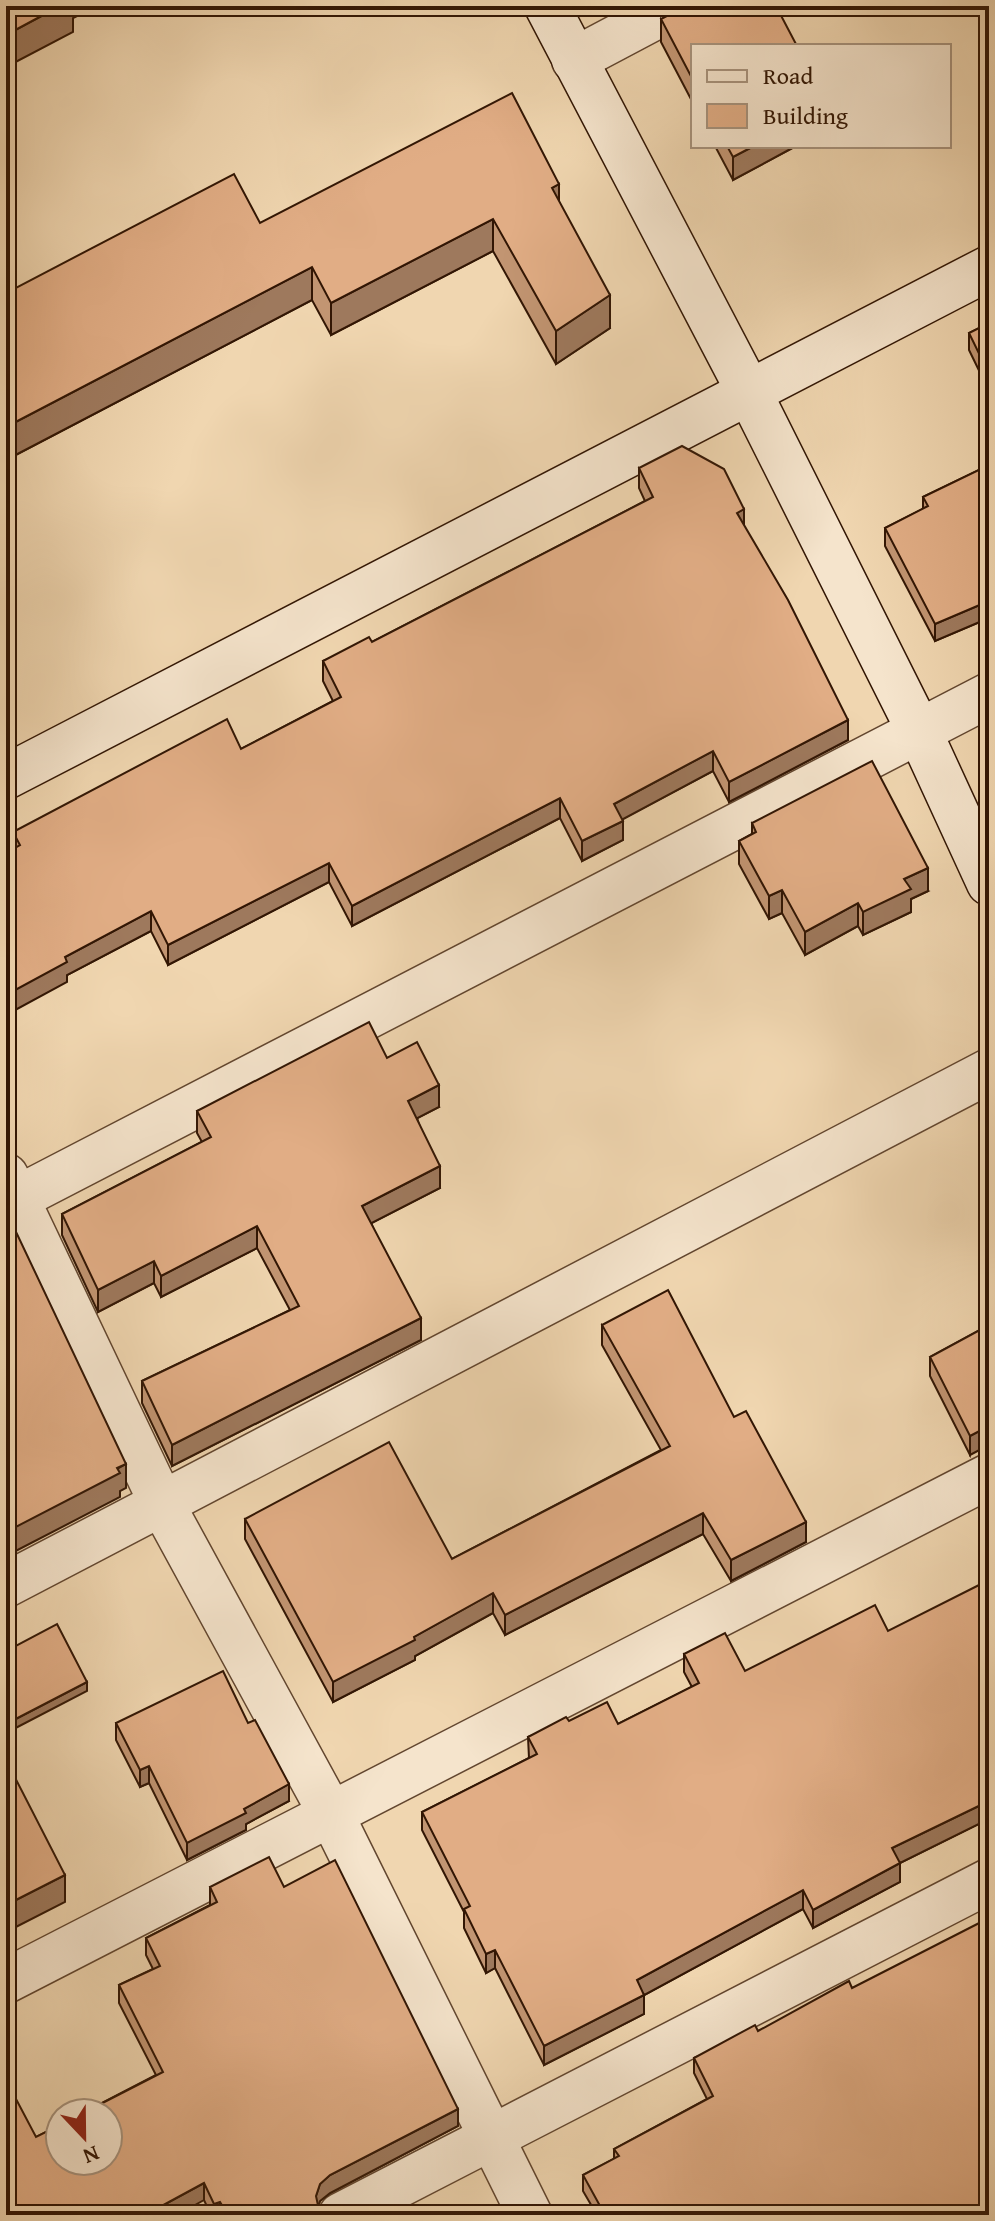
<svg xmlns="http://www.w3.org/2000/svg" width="995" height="2221" viewBox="0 0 995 2221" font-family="'Gentium Book Plus',serif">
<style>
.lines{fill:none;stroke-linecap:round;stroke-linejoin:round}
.street-casing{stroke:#62462f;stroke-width:47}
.secondary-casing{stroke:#321604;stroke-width:47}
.street{stroke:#f5e4cc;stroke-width:44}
.secondary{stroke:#f5e4cc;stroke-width:44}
.wall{fill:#c29572;stroke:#321604;stroke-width:2}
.shaded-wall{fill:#9e795d;stroke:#321604;stroke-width:2}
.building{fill:#e1ad85;stroke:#321604;stroke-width:2}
</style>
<rect width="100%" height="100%" fill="#f0d6b0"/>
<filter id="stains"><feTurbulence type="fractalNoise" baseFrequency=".0025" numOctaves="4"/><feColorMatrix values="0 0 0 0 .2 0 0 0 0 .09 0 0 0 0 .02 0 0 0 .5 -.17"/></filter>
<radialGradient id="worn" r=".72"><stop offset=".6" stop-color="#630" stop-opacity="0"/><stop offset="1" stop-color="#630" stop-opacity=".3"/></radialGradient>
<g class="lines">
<g class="street-casing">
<g id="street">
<path d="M574,60L676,6"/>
<path d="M6,1176L162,1504L331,1814L530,2215"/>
<path d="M6,1204L989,695"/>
<path d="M6,1585L989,1071"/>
<path d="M6,1981L989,1476"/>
<path d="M341,2215L989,1881"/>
</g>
</g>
<g class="secondary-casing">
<g id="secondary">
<path d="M547,6L749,392L920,733L989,883"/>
<path d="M6,777L989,268"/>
</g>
</g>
<use href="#street" class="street"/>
<use href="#secondary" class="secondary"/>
</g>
<g class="wall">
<path d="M661,19L693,46V103L661,42Z"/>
<path d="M715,146H796L733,180Z"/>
<path d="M559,202L610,328L556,364L493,251L331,335L312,300L6,460V293L260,223Z"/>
<path d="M989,323V391L969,350V333Z"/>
<path d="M989,465V618L935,641L885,546V528L923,509V497Z"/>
<path d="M639,468L744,526L848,740L729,802L713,771L622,819L623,840L582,861L560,818L352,926L329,882L168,965L151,931L67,975V982L13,849V832L241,749L333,701L323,681V661L372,642L645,501L639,488Z"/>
<path d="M987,723H989V744L987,741Z"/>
<path d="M752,823L928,891L911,899V912L863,935L858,926L805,955L782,913L769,919L739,864V841L752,834Z"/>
<path d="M387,1058L439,1107L417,1118L440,1188L371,1223L421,1340L172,1466L142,1403V1381L290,1310L257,1248L161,1297L154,1283L98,1312L62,1235V1214L202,1142L197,1133V1111Z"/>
<path d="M989,1271V1310L980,1294V1276Z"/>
<path d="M602,1325L734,1417L806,1542L731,1581L703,1534L505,1635L493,1613L415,1656V1660L333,1702L245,1539V1519L452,1559L661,1450L602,1345Z"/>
<path d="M989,1325L970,1455L930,1376V1357Z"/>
<path d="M989,1541V1572L984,1562V1544Z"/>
<path d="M684,1654L745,1671L989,1819L900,1863V1882L813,1928L803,1909L644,1995V2014L544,2065L495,1968L486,1973L464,1928V1912L422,1830V1812L529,1758L528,1737L569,1721L618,1724L692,1687L684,1672Z"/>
<path d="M116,1723H248L289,1801L246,1824V1830L187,1860L149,1783L140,1787L116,1740Z"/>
<path d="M210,1887H284L458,2126L330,2193L320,2201L318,2206L319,2210L324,2215H211L204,2200L36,2137L156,2075L119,2003V1985L153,1969L146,1955V1938L210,1905Z"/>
<path d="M758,2031L989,2215H597L583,2191V2175L614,2159V2149L707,2099L694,2073V2058Z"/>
</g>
<g class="shaded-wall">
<path d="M60,6H97L73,18V32L6,67V35Z"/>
<path d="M754,146H796L733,180V157Z"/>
<path d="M559,184V217L552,188Z"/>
<path d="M493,219V251L331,335V303Z"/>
<path d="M312,267V300L6,460V427Z"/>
<path d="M610,295V328L556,364V331Z"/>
<path d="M744,509V529L737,513Z"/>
<path d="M989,601V618L935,641V624Z"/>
<path d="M848,720V740L729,802V782Z"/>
<path d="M713,751V771L614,824V804Z"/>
<path d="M560,798V818L352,926V906Z"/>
<path d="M623,821V840L582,861V841Z"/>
<path d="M329,863V882L168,965V945Z"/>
<path d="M928,868V891L911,899V912L863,935V912L904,879Z"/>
<path d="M782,890V913L769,919V896Z"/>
<path d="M858,903V926L805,955V932Z"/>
<path d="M151,911V931L67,975V982L6,1015V995L65,957Z"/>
<path d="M439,1085V1107L408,1123V1101Z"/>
<path d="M440,1166V1188L362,1228V1206Z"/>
<path d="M257,1226V1248L161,1297V1276Z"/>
<path d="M154,1261V1283L98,1312V1290Z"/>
<path d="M421,1318V1340L172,1466V1445Z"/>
<path d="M989,1426V1445L970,1455V1436Z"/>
<path d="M126,1464V1488L120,1491V1497L6,1556V1532Z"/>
<path d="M703,1513V1534L505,1635V1615Z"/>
<path d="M806,1522V1542L731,1581V1560Z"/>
<path d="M493,1593V1613L415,1656V1660L333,1702V1682Z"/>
<path d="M87,1682V1691L6,1733V1724Z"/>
<path d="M149,1766V1783L140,1787V1770Z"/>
<path d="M289,1784V1801L246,1824V1830L187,1860V1843L244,1809Z"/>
<path d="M989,1801V1819L892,1867V1848Z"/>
<path d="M900,1863V1882L813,1928V1910Z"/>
<path d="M65,1875V1902L6,1932V1905Z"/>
<path d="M803,1890V1909L637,1999V1980Z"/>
<path d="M495,1950V1968L486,1973V1954Z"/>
<path d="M644,1995V2014L544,2065V2046Z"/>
<path d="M458,2109V2126L330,2193L320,2201L316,2213V2196L320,2184L330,2175Z"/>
<path d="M204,2183V2200L177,2215H145Z"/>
<path d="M220,2202V2215H214V2204Z"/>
</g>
<g class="building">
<path d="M6,6H60L6,35Z"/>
<path d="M686,6H776L797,46H693V80L661,19Z"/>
<path d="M512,93L559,184L552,188L610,295L556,331L493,219L331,303L312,267L6,427V293L234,174L260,223Z"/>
<path d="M727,146H754L733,157Z"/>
<path d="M989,323V374L969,333Z"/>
<path d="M682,446L724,469L744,509L737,513L788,600L848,720L729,782L713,751L614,804L623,821L582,841L560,798L352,906L329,863L168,945L151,911L65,957L67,962L6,995V853L20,845L13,832L227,719L241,749L341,697L323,661L369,637L372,642L653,497L639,468Z"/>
<path d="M989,465V601L935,624L885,528L928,506L923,497Z"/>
<path d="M872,761L928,868L904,879L911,889L863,912L858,903L805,932L782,890L769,896L739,841L756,832L752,823Z"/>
<path d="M369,1022L387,1058L417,1042L439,1085L408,1101L440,1166L362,1206L421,1318L172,1445L142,1381L299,1306L257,1226L161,1276L154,1261L98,1290L62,1214L211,1137L197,1111Z"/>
<path d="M7,1214L17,1234L126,1464L117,1468L120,1473L6,1532Z"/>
<path d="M989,1271V1291L980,1276Z"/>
<path d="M668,1290L734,1417L746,1411L806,1522L731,1560L703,1513L505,1615L493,1593L414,1637L415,1640L333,1682L245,1519L389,1442L452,1559L670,1446L602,1325Z"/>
<path d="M989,1325V1426L970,1436L930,1357Z"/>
<path d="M989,1541V1554L984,1544Z"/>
<path d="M989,1580V1801L892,1848L900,1863L813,1910L803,1890L637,1980L644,1995L544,2046L495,1950L486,1954L464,1909L470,1906L422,1812L537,1754L528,1737L566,1717L569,1721L607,1702L618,1724L699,1683L684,1654L725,1633L745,1671L875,1605L888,1631Z"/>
<path d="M57,1624L87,1682L6,1724V1651Z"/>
<path d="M223,1671L248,1723L255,1720L289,1784L244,1809L246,1813L187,1843L149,1766L140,1770L116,1723Z"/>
<path d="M6,1760L65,1875L6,1905Z"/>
<path d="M269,1857L284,1887L335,1860L458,2109L330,2175L320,2184L316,2196L319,2210L324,2215H228L220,2202L214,2204L204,2183L145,2215H6V2080L36,2137L60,2125V2161H108V2113H83L163,2072L119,1985L160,1966L146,1938L217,1902L210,1887Z"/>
<path d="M989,1918V2215H605L583,2175L619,2156L614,2149L713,2096L694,2058L755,2025L758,2031L849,1981L852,1988Z"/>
</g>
<rect width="995" height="2221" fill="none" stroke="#f0d6b0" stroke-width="32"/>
<rect x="8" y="8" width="979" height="2205" fill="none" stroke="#321604" stroke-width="4"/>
<rect x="16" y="16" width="963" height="2189" fill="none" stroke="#321604" stroke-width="2"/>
<rect x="691" y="44" width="260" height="104" fill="#f5e4cc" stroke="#a7927c" stroke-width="2"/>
<rect x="707" y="70" width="40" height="12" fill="#f5e4cc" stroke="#a7927c" stroke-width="2"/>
<text x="763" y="84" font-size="24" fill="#321604">Road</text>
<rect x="707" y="104" width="40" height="24" fill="#e1ad85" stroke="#a7927c" stroke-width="2"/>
<text x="763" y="124" font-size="24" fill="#321604">Building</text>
<g transform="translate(84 2137) rotate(158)"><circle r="38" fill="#f5e4cc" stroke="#a7927c" stroke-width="2"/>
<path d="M0-6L14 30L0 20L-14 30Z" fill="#8f2418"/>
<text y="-12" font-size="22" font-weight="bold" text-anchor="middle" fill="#321604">N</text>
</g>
<rect width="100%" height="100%" filter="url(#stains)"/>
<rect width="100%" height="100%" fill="url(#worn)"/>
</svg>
